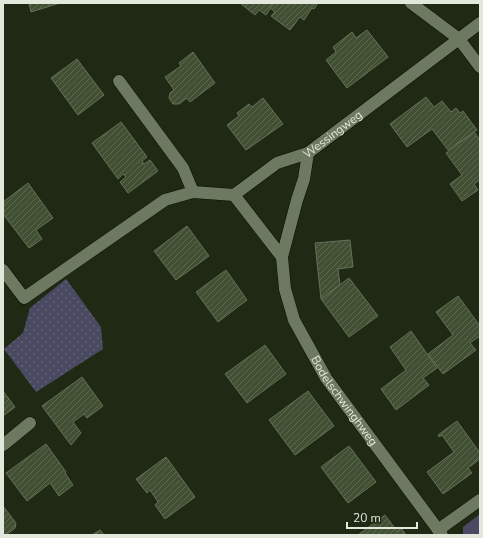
<svg xmlns="http://www.w3.org/2000/svg" width="483" height="538" viewBox="0 0 483 538" font-family="'Nunito Sans',sans-serif">
<style>
.grass{fill:url(#grass-tufts)}
.park{fill:url(#park-dots)}
.building{fill:url(#building-hatch);stroke:#647159}
.lines{fill:none;stroke-linecap:round;stroke-linejoin:round}
.street-casing{stroke:#081101;stroke-width:13}
.street{stroke:#6d7961;stroke-width:12}
.labels{text-anchor:middle;stroke-width:3;stroke-linejoin:round;paint-order:stroke}
.street-label{font-size:12px;fill:#e2e9dc;stroke:#1f2914}
</style>
<defs>
<pattern id="grass-tufts" width="24" height="20" patternUnits="userSpaceOnUse"><rect width="24" height="20" fill="#494a62"/><path d="M3 7l-1-3M5 7V3M7 7l1-3M15 17l-1-3M17 17v-4M19 17l1-3" fill="none" stroke="#636478"/></pattern>
<pattern id="park-dots" width="8" height="8" patternUnits="userSpaceOnUse"><rect width="8" height="8" fill="#494a62"/><path d="M2 2h.1M6 6h.1" fill="none" stroke="#636478" stroke-width="1.8" stroke-linecap="round"/></pattern>
<pattern id="building-hatch" width="6" height="6" patternUnits="userSpaceOnUse"><rect width="6" height="6" fill="#415033"/><path d="M-1 1l2-2M0 6l6-6M5 7l2-2" fill="none" stroke="#5c6950"/></pattern>
</defs>
<rect width="100%" height="100%" fill="#1f2914"/>
<path class="grass" d="M480,514V535H463V527Z"/>
<path class="park" d="M66,279L101,327L103,349L36,392L4,349L23,333L30,308Z"/>
<g class="building">
<path d="M29,3H60L31,12Z"/>
<path d="M240,3H274L266,15L259,10L255,15Z"/>
<path d="M274,3H318L314,9L312,8L304,20L300,17L290,30L271,16L275,12L270,8Z"/>
<path d="M367,30L388,57L347,88L326,60L336,52L333,47L352,32L356,38Z"/>
<path d="M193,52L215,83L190,102L187,98L179,104H173L169,98L170,93L174,90L165,77L181,66L179,63Z"/>
<path d="M77,59L104,95L78,115L51,78Z"/>
<path d="M426,97L434,107L442,101L451,112L456,108L460,113L463,111L477,130L448,150L432,129L407,147L390,124Z"/>
<path d="M263,98L283,124L246,150L227,125L239,116L237,113L249,104L252,107Z"/>
<path d="M121,122L147,157L142,161L144,164L150,160L158,171L128,193L120,182L126,177L123,174L118,179L92,143Z"/>
<path d="M474,132L480,140V180L474,184L478,190L462,201L450,184L462,175L446,153Z"/>
<path d="M28,183L53,218L36,230L42,239L29,248L3,214V202Z"/>
<path d="M187,226L209,256L176,280L154,251Z"/>
<path d="M350,240L353,267L338,269L340,285L321,299L315,243Z"/>
<path d="M226,270L247,300L218,322L196,292Z"/>
<path d="M349,278L378,316L349,337L321,299Z"/>
<path d="M458,296L480,326V336L470,343L476,350L443,374L428,354L453,335L436,312Z"/>
<path d="M411,331L437,368L423,378L429,385L396,410L381,389L406,370L390,347Z"/>
<path d="M265,345L286,374L247,403L225,374Z"/>
<path d="M82,377L103,406L87,418L84,414L73,422L81,433L71,445L42,406Z"/>
<path d="M3,391L15,407L3,416Z"/>
<path d="M308,391L334,426L295,455L269,420Z"/>
<path d="M457,421L480,453V459L468,468L472,473L443,494L427,472L454,452L442,435L439,437L438,435Z"/>
<path d="M46,444L66,472L65,473L73,485L59,496L50,483L27,501L6,473Z"/>
<path d="M349,446L376,482L348,503L321,467Z"/>
<path d="M166,457L195,497L165,519L155,505L158,502L150,490L147,493L136,479Z"/>
<path d="M3,506L16,523L15,528L6,535H3Z"/>
<path d="M385,515L397,531L401,528L406,535H358Z"/>
<path d="M100,530L104,535H92Z"/>
</g>
<g class="lines">
<g class="street-casing">
<g id="street">
<path d="M411,3L459,39L480,67"/>
<path d="M119,81L183,168L193,192"/>
<path id="s1" d="M308,153L304,179L297,200L282,257L285,289L294,320L326,378L442,535"/>
<path d="M234,195L282,257"/>
<path id="s2" d="M3,270L24,298L165,200L193,192L234,195L277,163L308,153L480,23"/>
<path d="M3,445L30,423"/>
<path d="M438,530L480,500"/>
</g>
</g>
<use href="#street" class="street"/>
</g>
<g class="labels">
<g class="street-label">
<text dy="4" stroke="none"><textPath href="#s2" startOffset="394">Wessingweg</textPath></text>
<text dy="4" stroke="none"><textPath href="#s1" startOffset="267">Bodelschwinghweg</textPath></text>
</g>
</g>
<rect width="483" height="538" fill="none" stroke="#e2e9dc" stroke-width="8"/>
<path d="M347 522v6h70v-6" fill="none" stroke="#e2e9dc" stroke-width="2"/>
<text x="353" y="522" font-size="12" fill="#e2e9dc" stroke="#1f2914" stroke-width="3" paint-order="stroke">20 m</text>
</svg>
